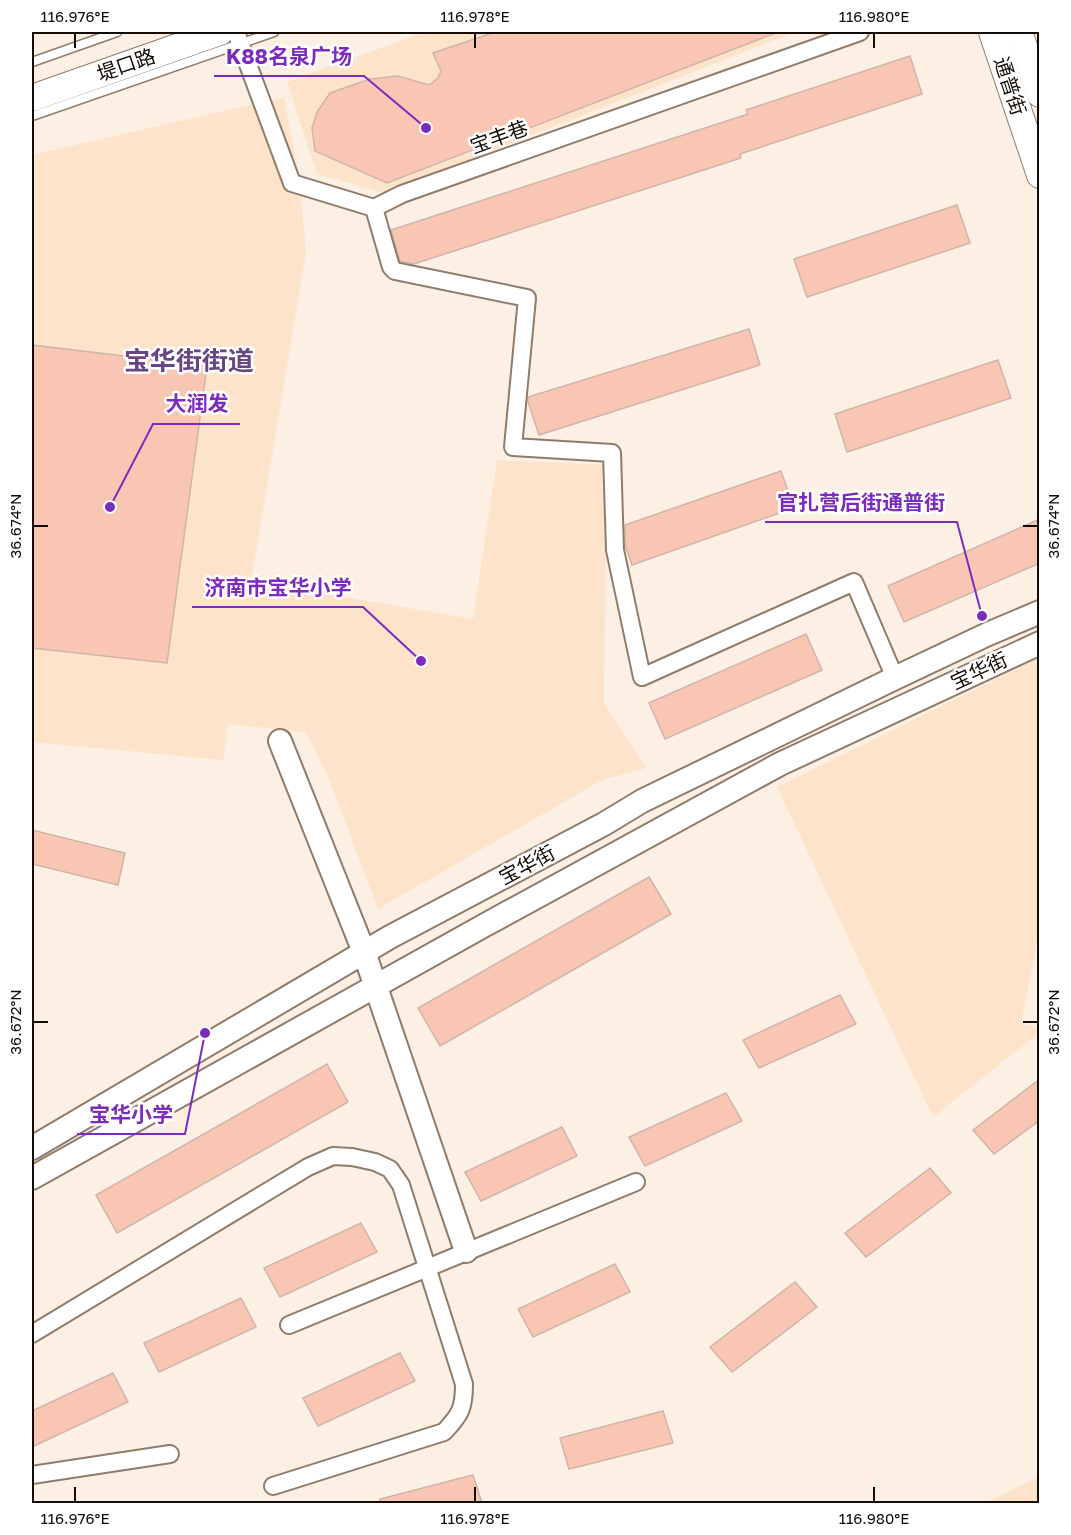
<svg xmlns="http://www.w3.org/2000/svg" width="1071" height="1535" viewBox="0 0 1071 1535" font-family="'Golos Text','Noto Sans SC',sans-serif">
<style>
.built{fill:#fee3cb}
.building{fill:#fac6b4;stroke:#cfb4aa;stroke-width:1.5}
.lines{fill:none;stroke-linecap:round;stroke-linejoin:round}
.lane-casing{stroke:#8f7c6b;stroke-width:11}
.street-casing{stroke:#8f7c6b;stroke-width:20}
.secondary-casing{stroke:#8f7c6b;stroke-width:26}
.primary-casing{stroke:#8f7c6b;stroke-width:28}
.lane{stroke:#fff;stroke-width:8}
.street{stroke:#fff;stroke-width:16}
.secondary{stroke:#fff;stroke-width:22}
.primary{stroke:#fff;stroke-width:26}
.ticks{fill:none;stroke:#120b06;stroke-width:2}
.labels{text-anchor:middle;stroke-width:5;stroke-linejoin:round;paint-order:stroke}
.street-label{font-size:20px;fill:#120b06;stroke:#fff}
.district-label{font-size:26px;font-weight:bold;fill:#674681;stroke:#fff}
.leader{fill:none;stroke:#7b2cbf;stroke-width:2}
.callout-dot{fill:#7b2cbf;stroke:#fff;stroke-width:2}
.callout-label{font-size:21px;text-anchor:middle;font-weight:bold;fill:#7b2cbf;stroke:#fff;stroke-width:5;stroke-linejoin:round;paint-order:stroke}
.neatline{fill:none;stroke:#120b06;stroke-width:2}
.ticks-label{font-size:15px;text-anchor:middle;fill:#120b06}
</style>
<rect width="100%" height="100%" fill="#fcefe4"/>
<g class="built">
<path d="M425,32H795L384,193L317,174L287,82Z"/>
<path d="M284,97L300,185L306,253L251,581L473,619L497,460L607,465L604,703L646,768L602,780L378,909L329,779L306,732L228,724L223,760L32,742V155Z"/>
<path d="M1039,658V932L1021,1024L1039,1028V1033L933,1117L777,787Z"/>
<path d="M1039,1477V1503H983L991,1500Z"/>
</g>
<g class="building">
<path d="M495,32H778L387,183L315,151L312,128L317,112L330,93L370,79L398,76L429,85L438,78L441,71L433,53Z"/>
<path d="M910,56L922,94L740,154L741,158L414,264L400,261L391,230L748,114L746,110Z"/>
<path d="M957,205L970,243L807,297L794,259Z"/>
<path d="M749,329L760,365L539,435L528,402V397Z"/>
<path d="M32,345L207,366L167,663L32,648Z"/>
<path d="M998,360L1011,398L847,452L835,414Z"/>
<path d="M781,471L794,508L632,565L625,545V525Z"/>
<path d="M1040,519V563L904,622L888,586Z"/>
<path d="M806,634L822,670L665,739L649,703Z"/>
<path d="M32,830L125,853L118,885L32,864Z"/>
<path d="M649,877L671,914L440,1046L418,1008Z"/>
<path d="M840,995L856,1024L759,1068L743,1040Z"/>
<path d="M327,1064L348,1102L117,1233L96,1195Z"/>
<path d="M1040,1079V1120L994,1154L973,1130Z"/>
<path d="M726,1093L742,1121L645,1166L629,1137Z"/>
<path d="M562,1127L577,1156L481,1201L465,1172Z"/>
<path d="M930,1168L951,1193L866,1257L845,1233Z"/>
<path d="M361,1223L377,1252L280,1297L264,1268Z"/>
<path d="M615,1264L630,1292L533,1337L518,1309Z"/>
<path d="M795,1282L817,1307L732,1372L710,1347Z"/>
<path d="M241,1298L256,1327L159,1372L144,1343Z"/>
<path d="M400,1353L415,1381L318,1426L303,1398Z"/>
<path d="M113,1373L128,1402L32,1447V1411Z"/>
<path d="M663,1411L673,1443L569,1469L560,1438Z"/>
<path d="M473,1475L482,1503H380V1499Z"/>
</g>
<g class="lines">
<g class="lane-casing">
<g id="lane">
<path d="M32,62L117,32"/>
<path d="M32,116L274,32"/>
</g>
</g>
<g class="street-casing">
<g id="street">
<path d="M236,32L292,183L374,208L402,194L860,32"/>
<path d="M374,208L391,267L395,271L527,298L513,447L612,453L615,550L642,677L854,582L895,678"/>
<path d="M289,1325L636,1182"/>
<path d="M32,1334L308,1167L333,1156L352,1157L375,1162L390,1169L401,1185L464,1384C464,1408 461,1414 444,1432L273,1486"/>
<path d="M32,1475L170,1454"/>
</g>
</g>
<g class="secondary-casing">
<g id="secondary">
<path d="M280,741L364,952L466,1251"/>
<path d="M32,1148L390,937L604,824L642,801L895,678L988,634L1040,612"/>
<path d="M32,1178L485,925L780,764L1040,643"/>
</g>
</g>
<g class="primary-casing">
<g id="primary">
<path d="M992,32L1040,175"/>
<path d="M1019,32L1040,94"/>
<path d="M32,98L220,32"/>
</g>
</g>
<use href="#lane" class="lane"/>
<use href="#street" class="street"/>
<use href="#secondary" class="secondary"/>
<use href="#primary" class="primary"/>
</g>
<path class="ticks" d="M75,33V48M475,33V48M874,33V48M33,526H48M1023,526H1038M33,1022H48M1023,1022H1038M75,1487V1502M475,1487V1502M874,1487V1502"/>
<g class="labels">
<g class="street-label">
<text transform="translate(126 65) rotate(-19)" y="7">堤口路</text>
<text transform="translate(1010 86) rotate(72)" y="7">通普街</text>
<text transform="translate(499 137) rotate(-20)" y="7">宝丰巷</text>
<text transform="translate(979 671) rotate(-25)" y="7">宝华街</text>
<text transform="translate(527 865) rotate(-28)" y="7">宝华街</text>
</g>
<g class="district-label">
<text x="189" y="370">宝华街街道</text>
</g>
</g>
<path class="leader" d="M426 128L364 76H214M110 507L153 424H240M982 616L957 522H765M421 661L363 607H192M205 1033L185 1134H77"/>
<g class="callout-dot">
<circle cx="426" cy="128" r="6"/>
<circle cx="110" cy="507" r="6"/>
<circle cx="982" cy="616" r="6"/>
<circle cx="421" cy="661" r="6"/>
<circle cx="205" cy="1033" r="6"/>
</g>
<g class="callout-label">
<text x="289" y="64">K88名泉广场</text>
<text x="197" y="411">大润发</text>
<text x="861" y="510">官扎营后街通普街</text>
<text x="278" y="595">济南市宝华小学</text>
<text x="131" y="1122">宝华小学</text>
</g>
<rect width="1071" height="1535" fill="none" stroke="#ffffff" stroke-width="66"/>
<rect x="33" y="33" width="1005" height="1469" class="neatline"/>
<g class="ticks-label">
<text x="75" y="22">116.976°E</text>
<text x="475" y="22">116.978°E</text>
<text x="874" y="22">116.980°E</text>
<text transform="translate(16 526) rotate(-90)" y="5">36.674°N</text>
<text transform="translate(1054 526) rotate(-90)" y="5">36.674°N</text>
<text transform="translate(16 1022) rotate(-90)" y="5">36.672°N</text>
<text transform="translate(1054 1022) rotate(-90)" y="5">36.672°N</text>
<text x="75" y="1524">116.976°E</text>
<text x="475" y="1524">116.978°E</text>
<text x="874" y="1524">116.980°E</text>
</g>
</svg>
